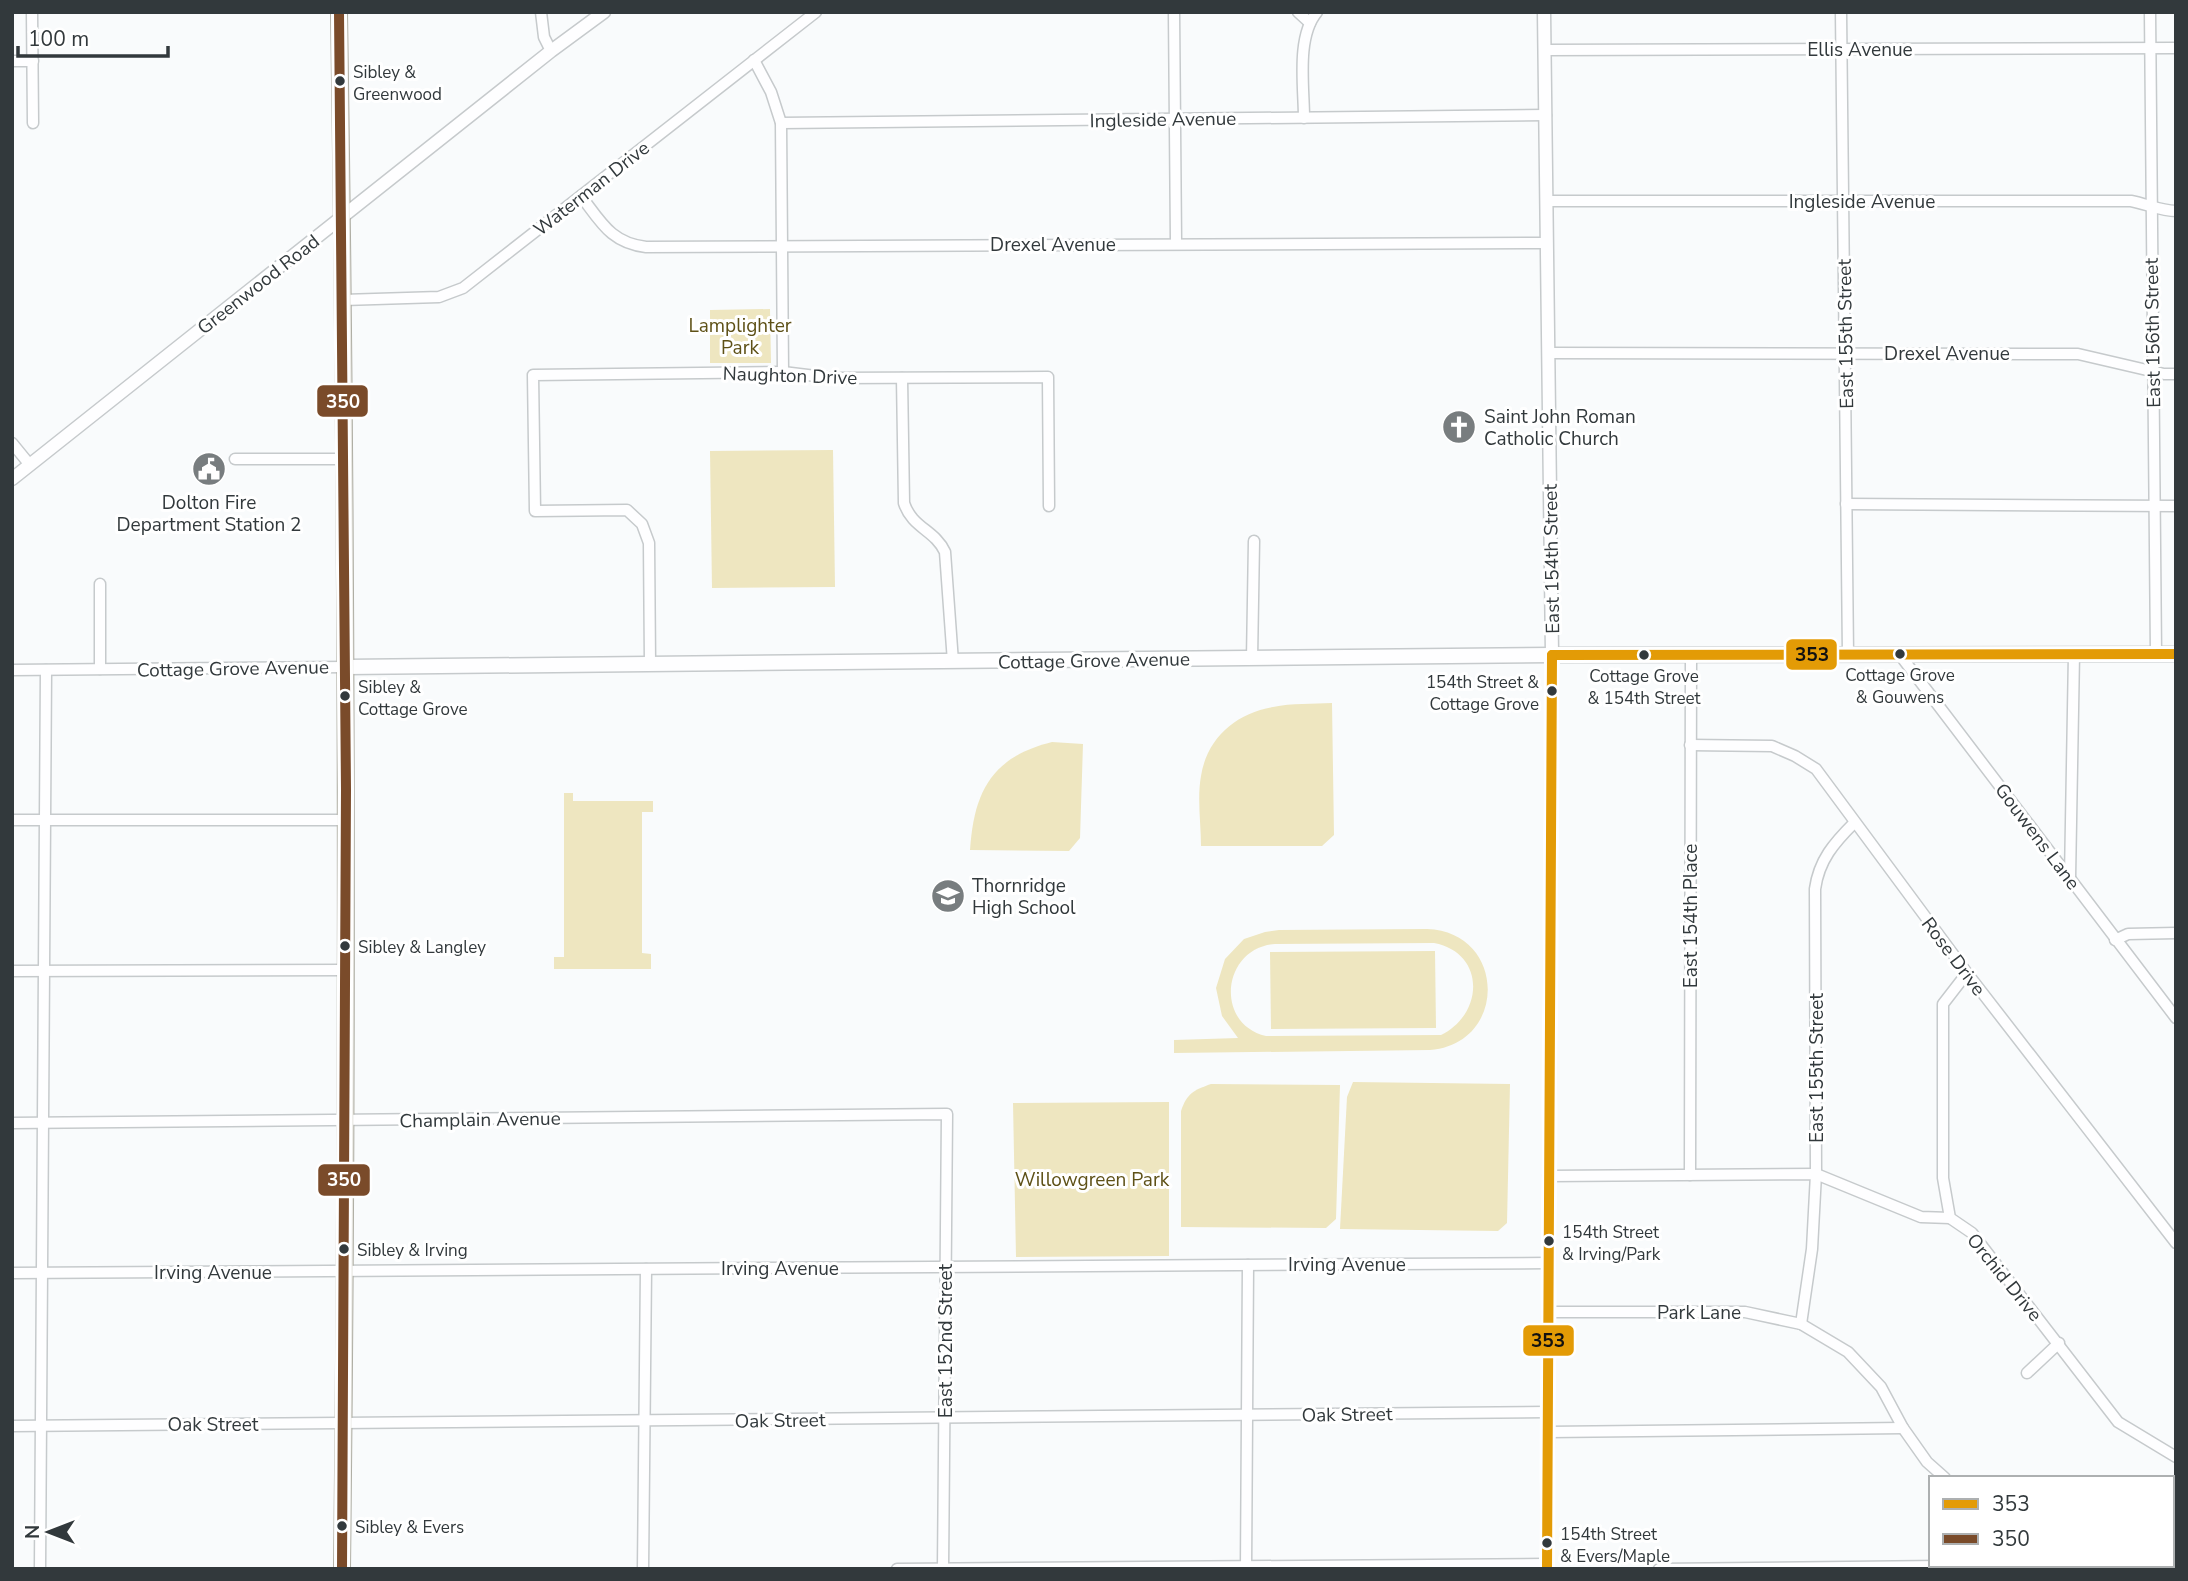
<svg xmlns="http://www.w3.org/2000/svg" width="2188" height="1581" viewBox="0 0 2188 1581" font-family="'Nunito Sans',sans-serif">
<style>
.green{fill:#eee6c0;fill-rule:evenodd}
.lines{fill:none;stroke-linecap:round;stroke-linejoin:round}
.minor-casing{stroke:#c6cacc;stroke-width:13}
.tertiary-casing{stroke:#c6cacc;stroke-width:15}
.secondary-casing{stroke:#c6cacc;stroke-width:17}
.primary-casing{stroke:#afaea4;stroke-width:18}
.minor{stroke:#fefeff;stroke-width:10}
.tertiary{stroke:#fefeff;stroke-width:12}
.secondary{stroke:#fefeff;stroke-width:14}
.primary{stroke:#e8e7e2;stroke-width:16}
.bus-1-casing{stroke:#fff;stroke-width:16}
.bus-2-casing{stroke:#fff;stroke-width:16}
.bus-1{stroke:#e39b06;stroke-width:10}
.bus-2{stroke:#7a4b2a;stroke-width:10}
.bus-dot{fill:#32393c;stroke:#fff;stroke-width:2.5}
.labels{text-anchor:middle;stroke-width:6;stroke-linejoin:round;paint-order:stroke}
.bus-label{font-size:17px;fill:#32393c;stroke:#fff;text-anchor:start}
.street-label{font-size:19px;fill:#32393c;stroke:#fff}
.park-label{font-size:19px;fill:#5e5117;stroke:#fff}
.poi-label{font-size:19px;fill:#32393c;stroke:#fff;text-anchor:start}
.line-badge{stroke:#fff;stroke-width:2.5}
.badge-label{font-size:19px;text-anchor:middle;font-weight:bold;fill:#fff}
.pale-badge-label{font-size:19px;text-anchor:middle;font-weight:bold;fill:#111}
</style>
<rect width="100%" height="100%" fill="#f9fbfc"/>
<g class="green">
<path d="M770,309L771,363H710V310Z"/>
<path d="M833,450L835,587L712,588L710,451Z"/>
<path d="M1332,703L1334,835L1322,846H1201C1201,824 1197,798 1201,776C1207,738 1236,713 1273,707C1292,703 1313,704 1332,703Z"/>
<path d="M1052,742L1083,744L1080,838L1069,851L970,850C974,791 992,757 1052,742Z"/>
<path d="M564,793H573V801H653V812H642V953L651,954V969H554V957H564Z"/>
<path d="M1427,929C1507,932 1508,1044 1430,1050L1174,1053V1040L1238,1038L1222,1016L1216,988L1225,959L1244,939L1265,932L1279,930ZM1434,943C1486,953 1484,1014 1441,1035L1266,1036C1214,1024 1222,948 1275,944Z"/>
<path d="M1435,951L1436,1028L1271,1029L1270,952Z"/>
<path d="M1353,1082L1510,1084L1507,1223L1498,1231L1340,1229L1347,1097Z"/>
<path d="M1211,1084L1340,1085L1336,1219L1326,1228L1181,1227V1111C1187,1093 1194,1090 1211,1084Z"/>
<path d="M1169,1102V1256L1016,1257L1013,1103Z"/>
</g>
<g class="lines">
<g class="minor-casing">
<g id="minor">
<path d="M32,12L33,123"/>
<path d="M541,12L544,37L551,51"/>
<path d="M1174,12L1176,243"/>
<path d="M1298,12L1310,23"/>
<path d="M1841,12L1848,655"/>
<path d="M2150,12L2156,654"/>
<path d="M1545,50L2176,48"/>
<path d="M754,60L771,92L781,123L783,372"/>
<path d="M12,61H33"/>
<path d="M1304,118C1304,87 1296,37 1317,12"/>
<path d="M781,123L1546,115"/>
<path d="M581,196C601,222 611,243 646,247L1547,243"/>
<path d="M1547,201H2131C2147,204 2161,211 2176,211"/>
<path d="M343,300L439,297L463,288L816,12"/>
<path d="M1548,353L2078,354L2164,374H2176"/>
<path d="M902,378L904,503C912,528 935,530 945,552L953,662"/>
<path d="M12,443L30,465"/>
<path d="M235,459H345"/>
<path d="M1846,504L2176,506"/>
<path d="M1900,655L2176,1018"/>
<path d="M1252,659L1254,541"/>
<path d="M650,664L649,543L642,524L627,510L535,511L533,375L783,372L832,378L1048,377L1049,506"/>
<path d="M100,669V584"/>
<path d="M12,670L346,667"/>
<path d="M1690,745L1772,746L1795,756L1816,769L1967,973L2176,1243"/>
<path d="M12,820H347"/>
<path d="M2070,878L2074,654"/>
<path d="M2115,940L2128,934L2176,933"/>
<path d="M12,971L347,970"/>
<path d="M1967,973L1943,1004V1178L1950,1218L1972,1233L2118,1422L2176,1457"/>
<path d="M12,1123L947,1114L943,1569"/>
<path d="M1690,1175L1691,656"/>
<path d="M1548,1176L1816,1174L1921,1217L1950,1218"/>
<path d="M12,1273L1549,1263"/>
<path d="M1549,1312H1745L1801,1324L1848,1352L1881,1387L1903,1428L1927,1462L1945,1478"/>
<path d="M1801,1324L1812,1249L1816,1174L1815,889C1819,860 1834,843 1854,823"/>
<path d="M2027,1373L2059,1343"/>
<path d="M12,1426L1548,1412"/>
<path d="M1548,1432L1903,1428"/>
<path d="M2075,1565L2078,1569"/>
<path d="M40,1569L46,670"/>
<path d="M643,1569L646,1269"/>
<path d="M897,1569L1547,1564"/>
<path d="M1246,1569L1248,1265"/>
<path d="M1659,1569L2044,1565"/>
</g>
</g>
<g class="tertiary-casing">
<g id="tertiary">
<path d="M1544,12L1552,655L1547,1569"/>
<path d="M12,479L551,51L604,12"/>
</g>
</g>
<g class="secondary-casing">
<path id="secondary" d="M346,667L1552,655L2176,654"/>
</g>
<g class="primary-casing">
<path id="primary" d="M339,12C347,531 348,1050 342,1569"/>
</g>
<use href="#minor" class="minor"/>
<use href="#tertiary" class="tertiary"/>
<use href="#secondary" class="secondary"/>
<use href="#primary" class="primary"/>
<g class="bus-1-casing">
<g id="bus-1">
<path d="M1552,655L2176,654"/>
<path d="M1547,1569L1552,655"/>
</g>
</g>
<g class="bus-2-casing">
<path id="bus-2" d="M339,12L346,790L342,1569"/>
</g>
<use href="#bus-1" class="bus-1"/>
<use href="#bus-2" class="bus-2"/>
</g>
<defs>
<g id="church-disc" transform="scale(1.75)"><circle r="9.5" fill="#787d7f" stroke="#fff"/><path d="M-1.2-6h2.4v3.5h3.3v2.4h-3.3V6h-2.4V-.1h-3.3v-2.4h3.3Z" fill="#fff"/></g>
<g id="civic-disc" transform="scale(1.75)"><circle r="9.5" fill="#787d7f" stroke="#fff"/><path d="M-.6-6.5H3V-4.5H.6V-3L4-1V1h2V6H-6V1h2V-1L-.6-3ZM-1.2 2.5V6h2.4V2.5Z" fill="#fff"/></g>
<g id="school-disc" transform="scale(1.75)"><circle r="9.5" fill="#787d7f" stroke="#fff"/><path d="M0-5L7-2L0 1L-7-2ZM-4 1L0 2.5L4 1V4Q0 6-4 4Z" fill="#fff"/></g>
</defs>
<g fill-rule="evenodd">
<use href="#church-disc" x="1459" y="427"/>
<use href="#civic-disc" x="209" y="469"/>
<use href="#school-disc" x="948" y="896"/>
</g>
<g class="bus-dot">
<circle cx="340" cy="81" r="6"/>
<circle cx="1900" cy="654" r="6"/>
<circle cx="1644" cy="655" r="6"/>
<circle cx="1552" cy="691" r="6"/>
<circle cx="345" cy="696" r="6"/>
<circle cx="345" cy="946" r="6"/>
<circle cx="1549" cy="1241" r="6"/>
<circle cx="344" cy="1249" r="6"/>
<circle cx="342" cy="1526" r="6"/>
<circle cx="1547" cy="1543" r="6"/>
</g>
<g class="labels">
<g class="bus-label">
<text x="353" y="78">Sibley &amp;<tspan x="353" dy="22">Greenwood</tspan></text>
<text x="1900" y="681" text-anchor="middle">Cottage Grove<tspan x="1900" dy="22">&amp; Gouwens</tspan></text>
<text x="1644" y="682" text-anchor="middle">Cottage Grove<tspan x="1644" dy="22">&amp; 154th Street</tspan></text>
<text x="1539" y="688" text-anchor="end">154th Street &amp;<tspan x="1539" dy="22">Cottage Grove</tspan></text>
<text x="358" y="693">Sibley &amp;<tspan x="358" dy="22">Cottage Grove</tspan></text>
<text x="358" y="953">Sibley &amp; Langley</text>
<text x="1562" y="1238">154th Street<tspan x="1562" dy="22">&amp; Irving/Park</tspan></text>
<text x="357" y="1256">Sibley &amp; Irving</text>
<text x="355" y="1533">Sibley &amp; Evers</text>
<text x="1560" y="1540">154th Street<tspan x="1560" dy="22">&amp; Evers/Maple</tspan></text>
</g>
<g class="street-label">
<text x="1860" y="56">Ellis Avenue</text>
<text transform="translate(1163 119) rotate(-1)" y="7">Ingleside Avenue</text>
<text transform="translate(591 188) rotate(-38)" y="7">Waterman Drive</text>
<text x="1862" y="208">Ingleside Avenue</text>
<text x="1053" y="251">Drexel Avenue</text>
<text transform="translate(258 284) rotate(-38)" y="7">Greenwood Road</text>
<text transform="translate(2152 333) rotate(-91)" y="7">East 156th Street</text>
<text transform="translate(1845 334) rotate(-91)" y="7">East 155th Street</text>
<text x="1947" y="360">Drexel Avenue</text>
<text transform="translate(790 375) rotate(2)" y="7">Naughton Drive</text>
<text transform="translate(1551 559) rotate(-91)" y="7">East 154th Street</text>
<text transform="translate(1094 660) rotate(-1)" y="7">Cottage Grove Avenue</text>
<text transform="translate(233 668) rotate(-1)" y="7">Cottage Grove Avenue</text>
<text transform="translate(2038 836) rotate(53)" y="7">Gouwens Lane</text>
<text transform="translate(1690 916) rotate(-90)" y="7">East 154th Place</text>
<text transform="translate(1954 956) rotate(53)" y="7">Rose Drive</text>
<text transform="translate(1816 1068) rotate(-90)" y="7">East 155th Street</text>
<text transform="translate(480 1119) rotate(-1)" y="7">Champlain Avenue</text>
<text x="1347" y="1271">Irving Avenue</text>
<text x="780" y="1275">Irving Avenue</text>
<text x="213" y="1279">Irving Avenue</text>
<text transform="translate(2005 1277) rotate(51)" y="7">Orchid Drive</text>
<text x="1699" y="1319">Park Lane</text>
<text transform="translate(945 1341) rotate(-90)" y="7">East 152nd Street</text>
<text transform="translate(1347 1414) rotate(-1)" y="7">Oak Street</text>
<text transform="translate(780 1420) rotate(-1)" y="7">Oak Street</text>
<text x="213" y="1431">Oak Street</text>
</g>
<g class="park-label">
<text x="740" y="332">Lamplighter<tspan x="740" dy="22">Park</tspan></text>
<text x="1092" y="1186">Willowgreen Park</text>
</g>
<g class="poi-label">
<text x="1484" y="423">Saint John Roman<tspan x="1484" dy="22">Catholic Church</tspan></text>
<text x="209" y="509" text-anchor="middle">Dolton Fire<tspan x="209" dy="22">Department Station 2</tspan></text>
<text x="972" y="892">Thornridge<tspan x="972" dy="22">High School</tspan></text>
</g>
</g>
<g class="line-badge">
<rect x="316" y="384" width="53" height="34" rx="7" fill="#7a4b2a"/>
<rect x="1785" y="638" width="53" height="33" rx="7" fill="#e39b06"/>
<rect x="317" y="1163" width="54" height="34" rx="7" fill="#7a4b2a"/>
<rect x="1522" y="1324" width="53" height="33" rx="7" fill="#e39b06"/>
</g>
<g class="badge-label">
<text x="343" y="408">350</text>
<text x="344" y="1186">350</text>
</g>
<g class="pale-badge-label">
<text x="1812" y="661">353</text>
<text x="1548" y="1347">353</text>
</g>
<rect width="2188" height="1581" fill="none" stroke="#32393c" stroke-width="28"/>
<rect x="1929" y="1476" width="245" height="91" fill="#ffffff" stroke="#adb0b1" stroke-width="2"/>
<rect x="1943" y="1499" width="35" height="10" fill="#e39b06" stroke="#adb0b1" stroke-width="2"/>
<text x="1992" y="1511" font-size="21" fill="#32393c">353</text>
<rect x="1943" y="1534" width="35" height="10" fill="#7a4b2a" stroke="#adb0b1" stroke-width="2"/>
<text x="1992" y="1546" font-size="21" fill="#32393c">350</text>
<g transform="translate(49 1532) rotate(270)" stroke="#ffffff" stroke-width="5" paint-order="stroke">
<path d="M0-5L12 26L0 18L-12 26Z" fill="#32393c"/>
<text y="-10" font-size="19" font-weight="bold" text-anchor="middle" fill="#32393c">N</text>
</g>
<path d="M18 46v10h150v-10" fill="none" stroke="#32393c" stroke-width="3.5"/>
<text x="28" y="46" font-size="21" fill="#32393c" stroke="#ffffff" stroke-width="5" paint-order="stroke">100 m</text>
</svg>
